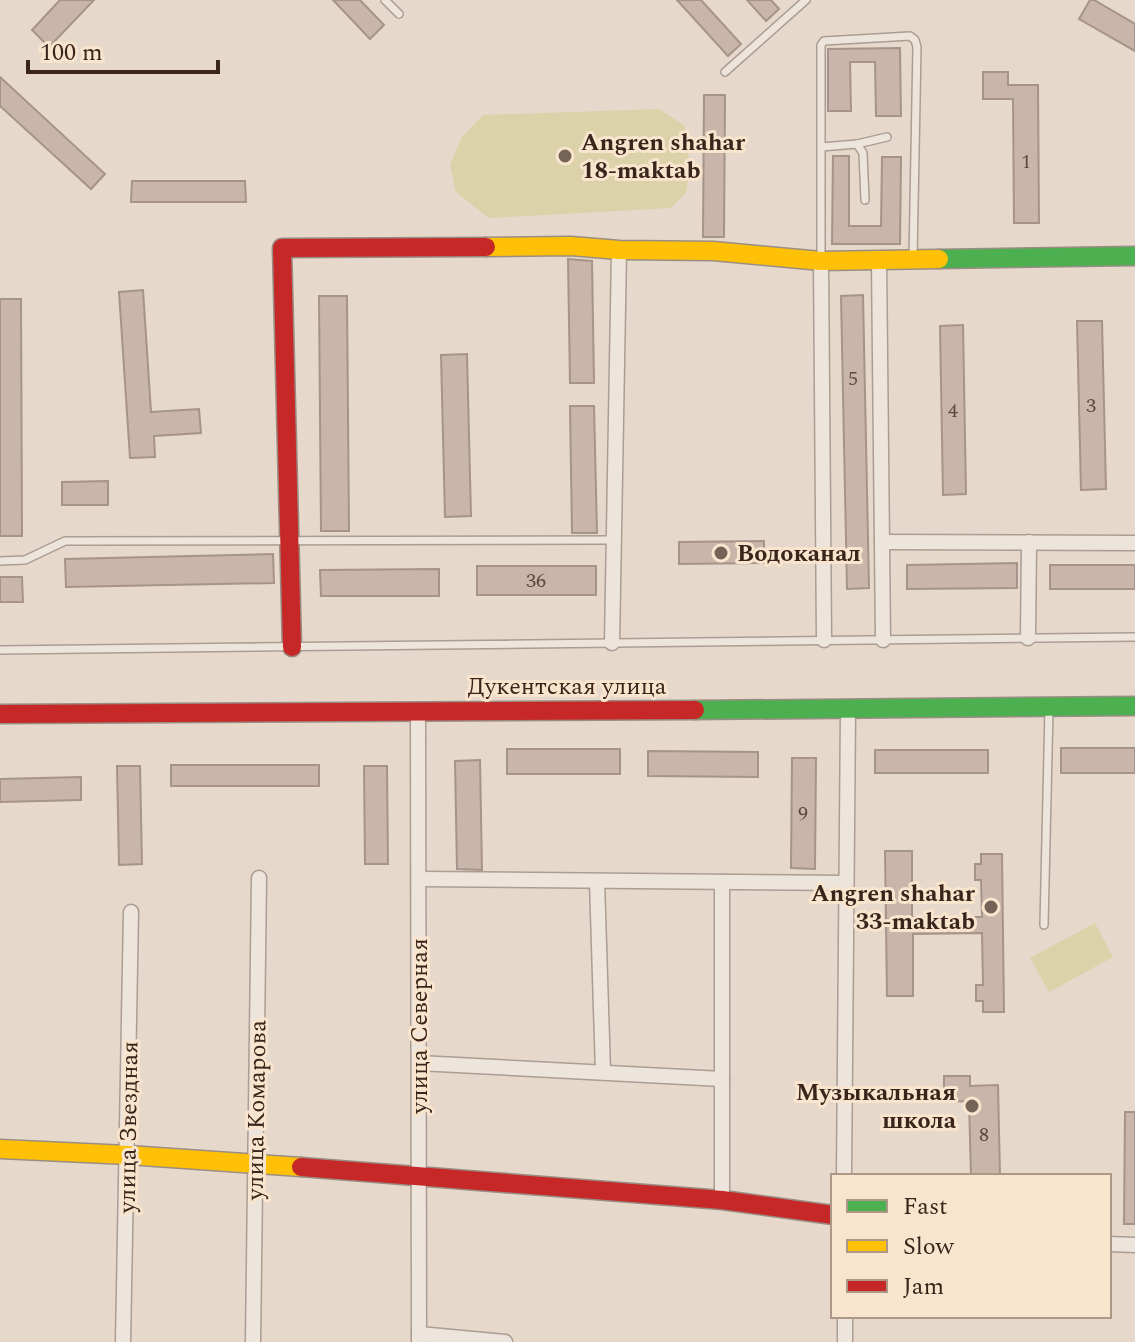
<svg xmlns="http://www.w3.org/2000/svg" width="1135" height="1342" viewBox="0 0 1135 1342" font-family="Spectral,serif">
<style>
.park{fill:#dbd2aa}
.building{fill:#cab5aa;stroke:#a69389;stroke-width:2}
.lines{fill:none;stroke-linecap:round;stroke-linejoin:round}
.lane-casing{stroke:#ab9d93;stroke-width:10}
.street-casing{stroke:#ab9d93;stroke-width:17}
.fast-casing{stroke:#9a8d83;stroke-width:21}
.slow-casing{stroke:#9a8d83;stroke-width:21}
.jam-casing{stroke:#9a8d83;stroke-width:21}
.lane{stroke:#ede5dc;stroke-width:7}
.street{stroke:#ede5dc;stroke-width:14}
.fast{stroke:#4caf50;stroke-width:18}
.slow{stroke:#ffc107;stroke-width:18}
.jam{stroke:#c62828;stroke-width:18}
.poi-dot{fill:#766358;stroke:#f9e4cd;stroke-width:3}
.labels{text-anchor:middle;stroke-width:6;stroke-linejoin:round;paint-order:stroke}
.number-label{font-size:20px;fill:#5e483f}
.poi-label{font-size:24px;font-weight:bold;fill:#3a241b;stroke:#f9e4cd;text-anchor:start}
.street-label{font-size:24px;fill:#3a241b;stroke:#f9e4cd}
</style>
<rect width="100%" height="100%" fill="#e6d8ca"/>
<g class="park">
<path d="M659,109L685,126L690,169L686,193L671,208L489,218L456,192L450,165L462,137L483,115Z"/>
<path d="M1095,923L1113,957L1049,992L1030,958Z"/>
</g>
<g class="building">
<path d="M60,0H94L49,47L32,30Z"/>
<path d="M333,0H360L384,25L370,39Z"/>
<path d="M677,0H701L741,44L728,56Z"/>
<path d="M747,0H771L779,9L766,21Z"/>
<path d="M1090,0H1094L1135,24V51L1079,19Z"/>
<path d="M900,48L901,116H876L875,62H850L851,111H828V49Z"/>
<path d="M983,72H1008V85H1038L1039,223H1014L1013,99H983Z"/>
<path d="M0,77L105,174L91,189L0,106Z"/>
<path d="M704,95H725L724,237H703Z"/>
<path d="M833,156H849V226H881L882,157H901L900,244H832Z"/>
<path d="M132,181H245L246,202H131Z"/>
<path d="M568,259L592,261L594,383H570Z"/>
<path d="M143,290L151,412L199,409L201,433L154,436L155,457L130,458L119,292Z"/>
<path d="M863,295L869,588L847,589L841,296Z"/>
<path d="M319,296H347L349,531H321Z"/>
<path d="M0,299H21L22,536H0Z"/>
<path d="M1077,321H1102L1106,489L1081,490Z"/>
<path d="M963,325L966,494L943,495L940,326Z"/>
<path d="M467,354L471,516L445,517L441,355Z"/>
<path d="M570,406H594L597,533H572Z"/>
<path d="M108,481V505H62V482Z"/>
<path d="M764,541V563L679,564V542Z"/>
<path d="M273,554L274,583L66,587L65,559Z"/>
<path d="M1017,563V588L907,589V565Z"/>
<rect x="1050" y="565" width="85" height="24"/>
<rect x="477" y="566" width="119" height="29"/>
<path d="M439,569V596H321L320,570Z"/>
<path d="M0,577H22L23,602H0Z"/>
<rect x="1061" y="748" width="74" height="25"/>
<rect x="507" y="749" width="113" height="25"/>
<rect x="875" y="750" width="113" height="23"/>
<path d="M648,751L758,752V777L648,776Z"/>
<path d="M792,758H816L815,869L791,868Z"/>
<path d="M480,760L482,870L457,869L455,761Z"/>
<rect x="171" y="765" width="148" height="21"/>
<path d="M117,766H140L142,864L119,865Z"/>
<path d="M364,766H387L388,864H365Z"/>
<path d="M81,777V800L0,802V779Z"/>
<path d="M885,851H912V917H982L981,880H975V864H981V854H1002L1004,1012H983V1001H976V985H983L982,933L913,934V996H887Z"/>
<path d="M944,1076H970V1086L998,1085L1000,1176H971L969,1101L944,1102Z"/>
<path d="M1125,1112H1135V1224H1124Z"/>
</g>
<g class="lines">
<g class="lane-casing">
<g id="lane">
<path d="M385,0L399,14"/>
<path d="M725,72L806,0"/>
<path d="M857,144L887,137"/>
<path d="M821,147L857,144L863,153L865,200"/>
<path d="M821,261V45L824,41L910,36L915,40L917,47L913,258"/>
<path d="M0,561L25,560L65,541L614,540"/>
<path d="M0,650L1135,637"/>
<path d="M1044,925L1049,710"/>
</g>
</g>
<g class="street-casing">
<g id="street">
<path d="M879,260L883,640"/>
<path d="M821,261L824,640"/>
<path d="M882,542L1135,543"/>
<path d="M1028,638L1029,542"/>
<path d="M612,643L619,250"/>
<path d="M418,711L419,1342"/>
<path d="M419,879L846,883"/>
<path d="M597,881L603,1072"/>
<path d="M419,1063L722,1079"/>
<path d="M844,1176L848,710"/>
<path d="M722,1200V882"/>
<path d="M1109,1244L1135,1245"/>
<path d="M845,1316V1342"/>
<path d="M419,1334L505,1342"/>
<path d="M123,1342L131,912"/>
<path d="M253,1342L259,878"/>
</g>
</g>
<g class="fast-casing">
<g id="fast">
<path d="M939,259L1135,256"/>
<path d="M695,710L1135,706"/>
</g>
</g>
<g class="slow-casing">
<g id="slow">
<path d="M486,247L571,246L619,250L713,251L821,261L939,259"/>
<path d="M0,1149L128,1155L301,1167"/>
</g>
</g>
<g class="jam-casing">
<g id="jam">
<path d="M292,647L282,248L486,247"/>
<path d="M0,714L695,710"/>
<path d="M301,1167L722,1200L833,1215"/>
</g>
</g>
<use href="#lane" class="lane"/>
<use href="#street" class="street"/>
<use href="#fast" class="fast"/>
<use href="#slow" class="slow"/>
<use href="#jam" class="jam"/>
</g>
<g class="poi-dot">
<circle cx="565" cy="156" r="8"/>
<circle cx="721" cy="553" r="8"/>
<circle cx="991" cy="907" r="8"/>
<circle cx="972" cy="1106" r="8"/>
</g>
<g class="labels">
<g class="number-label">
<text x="1026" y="168">1</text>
<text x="853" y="385">5</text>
<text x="1091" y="412">3</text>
<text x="953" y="417">4</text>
<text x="536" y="587">36</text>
<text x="803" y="820">9</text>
<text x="984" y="1141">8</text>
</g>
<g class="poi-label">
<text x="581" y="150">Angren shahar<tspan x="581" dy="28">18-maktab</tspan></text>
<text x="737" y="561">Водоканал</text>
<text x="975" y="901" text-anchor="end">Angren shahar<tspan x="975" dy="28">33-maktab</tspan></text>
<text x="956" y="1100" text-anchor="end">Музыкальная<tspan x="956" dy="28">школа</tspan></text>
</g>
<g class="street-label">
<text x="567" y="694">Дукентская улица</text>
<text transform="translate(419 1026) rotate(-90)" y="8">улица Северная</text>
<text transform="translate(256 1110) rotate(-89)" y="8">улица Комарова</text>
<text transform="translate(128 1127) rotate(-89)" y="8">улица Звездная</text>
</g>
</g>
<rect x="831" y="1174" width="280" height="144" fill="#f9e4cd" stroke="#ad9786" stroke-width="2"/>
<rect x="847" y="1200" width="40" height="12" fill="#4caf50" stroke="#ad9786" stroke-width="2"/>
<text x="903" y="1214" font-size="24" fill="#3a241b">Fast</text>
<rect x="847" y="1240" width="40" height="12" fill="#ffc107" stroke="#ad9786" stroke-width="2"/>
<text x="903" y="1254" font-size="24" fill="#3a241b">Slow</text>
<rect x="847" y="1280" width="40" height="12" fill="#c62828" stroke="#ad9786" stroke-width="2"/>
<text x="903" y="1294" font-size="24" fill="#3a241b">Jam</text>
<path d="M28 60v12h190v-12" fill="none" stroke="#3a241b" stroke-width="4"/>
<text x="40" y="60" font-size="24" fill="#3a241b" stroke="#f9e4cd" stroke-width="6" paint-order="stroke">100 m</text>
</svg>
